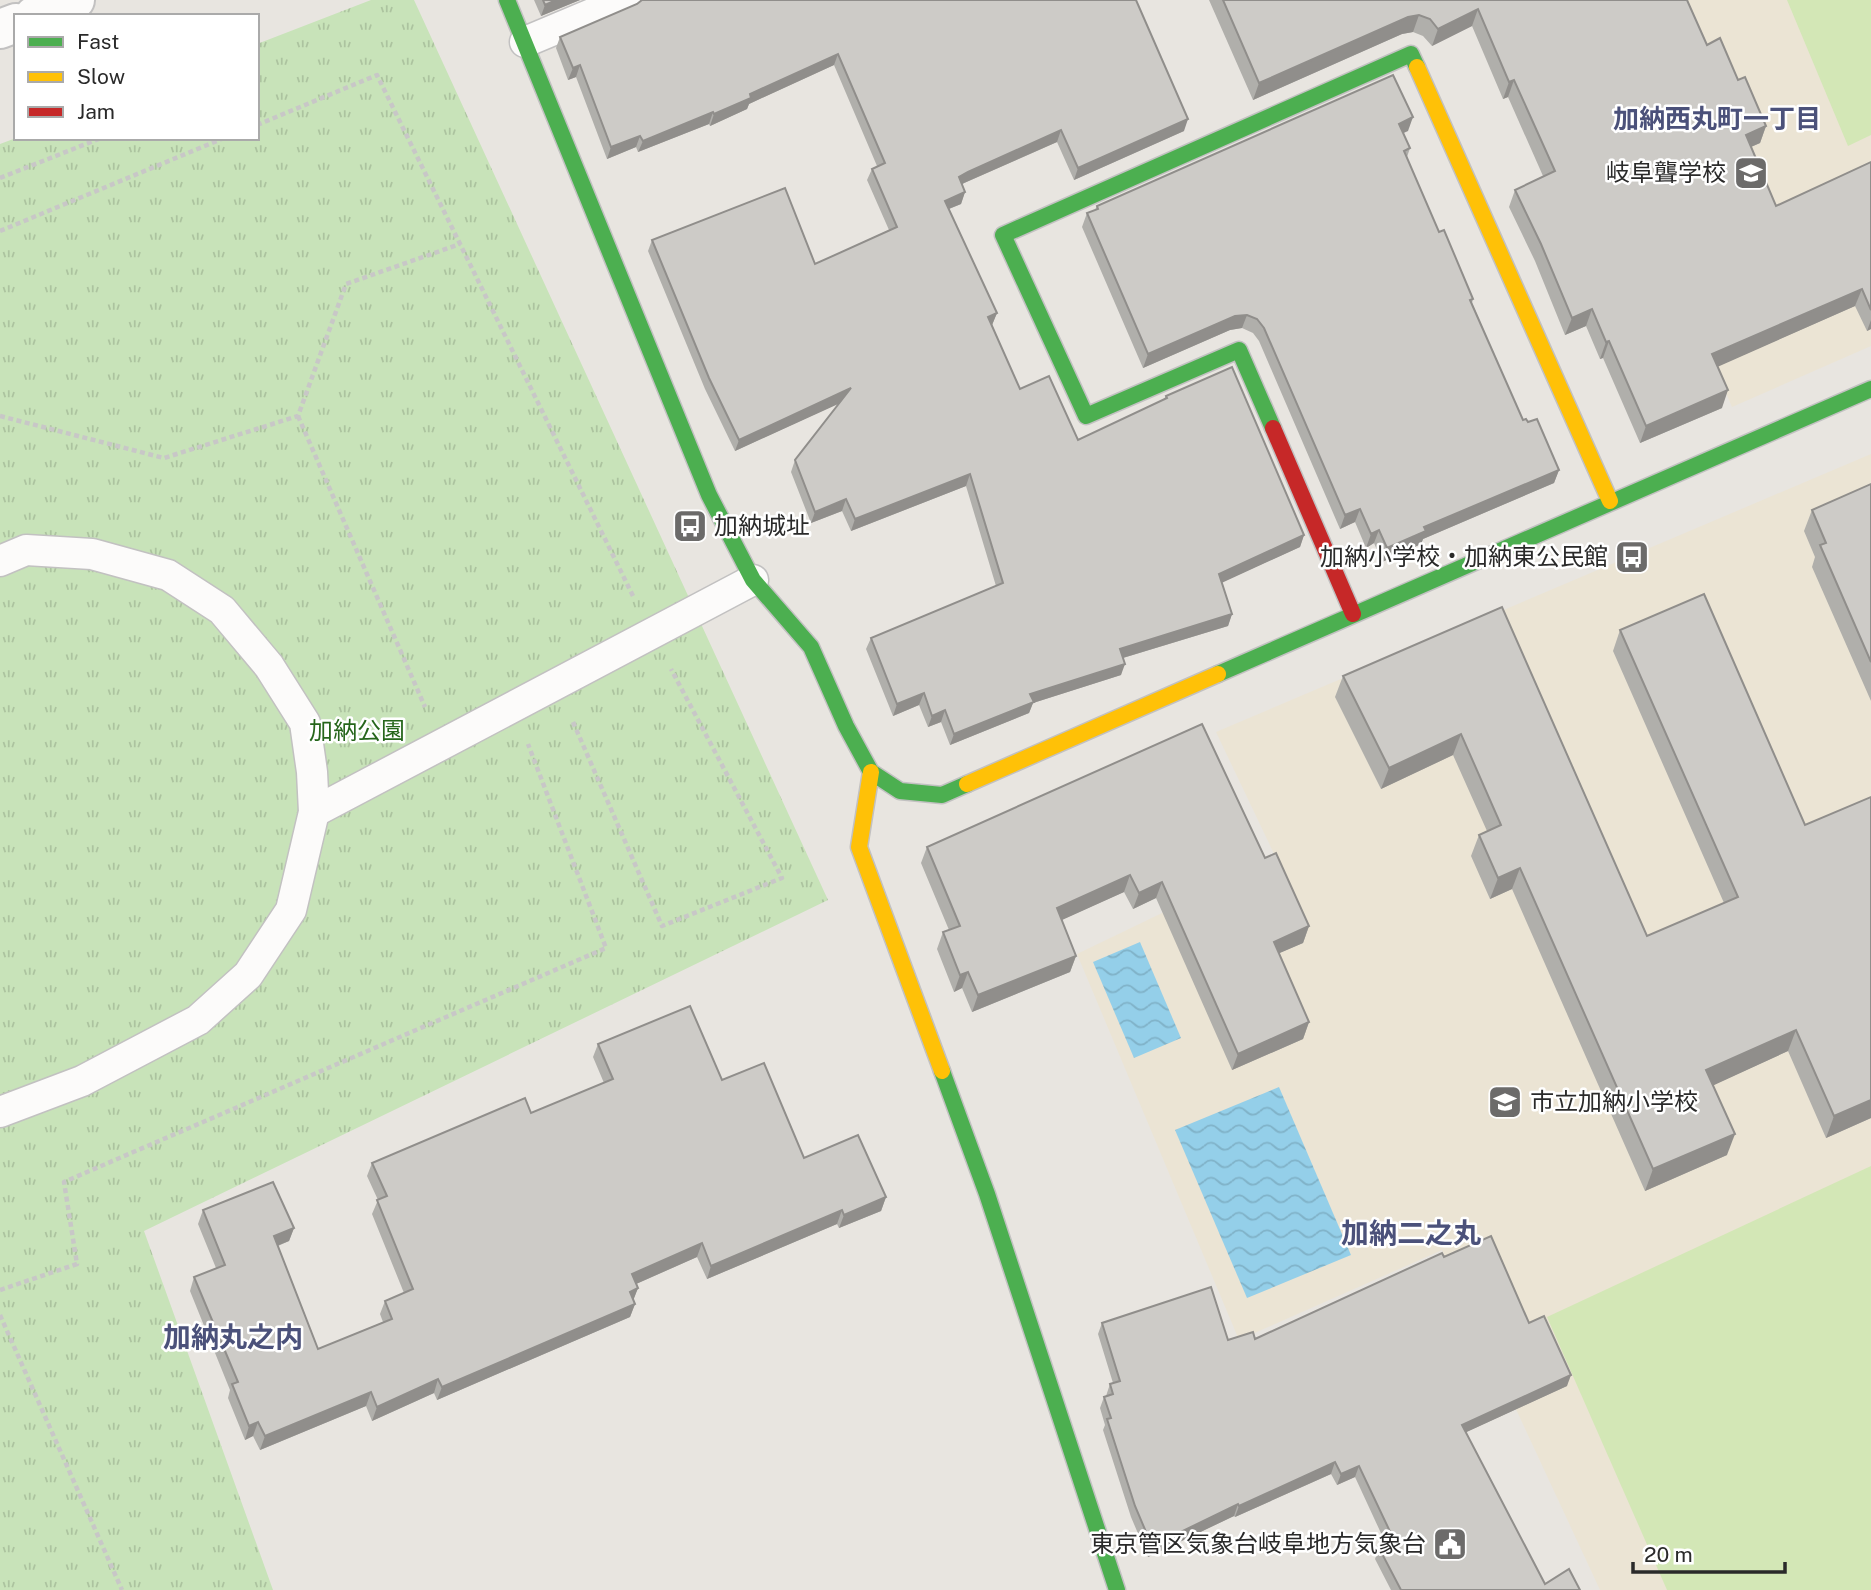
<svg xmlns="http://www.w3.org/2000/svg" width="1871" height="1590" viewBox="0 0 1871 1590" font-family="'Public Sans','Noto Sans JP',sans-serif">
<style>
.education{fill:#ebe4d4}
.park{fill:url(#park-tufts)}
.pitch{fill:#d3e7b6}
.water{fill:url(#water-waves)}
.lines{fill:none;stroke-linecap:round;stroke-linejoin:round}
.lane-casing{stroke:#c2c1c1;stroke-width:33}
.street-casing{stroke:#c2c1c1;stroke-width:42}
.fast-casing{stroke:#c2c1c1;stroke-width:19}
.slow-casing{stroke:#c2c1c1;stroke-width:19}
.jam-casing{stroke:#c2c1c1;stroke-width:19}
.path{stroke:#c8c7c7;stroke-width:4.5;stroke-dasharray:5 3.5;stroke-linecap:butt}
.lane{stroke:#fcfbfa;stroke-width:30}
.street{stroke:#fcfbfa;stroke-width:38}
.fast{stroke:#4caf50;stroke-width:16}
.slow{stroke:#ffc107;stroke-width:16}
.jam{stroke:#c62828;stroke-width:16}
.wall{fill:#b0afab}
.shaded-wall{fill:#908e8b}
.building{fill:#cdcbc7;stroke:#908e8b;stroke-width:2}
.labels{text-anchor:middle;stroke-width:5;stroke-linejoin:round;paint-order:stroke}
.poi-label{font-size:24px;fill:#2a2a2a;stroke:#fff;text-anchor:end}
.park-label{font-size:24px;fill:#26661b;stroke:#fff}
.neighbourhood-label{font-size:26px;font-weight:bold;fill:#4b517a;stroke:#fff}
.quarter-label{font-size:28px;font-weight:bold;fill:#4b517a;stroke:#fff}
</style>
<defs>
<pattern id="park-tufts" width="24" height="20" patternUnits="userSpaceOnUse" patternTransform="scale(1.75)"><rect width="24" height="20" fill="#c8e3b9"/><path d="M3 7l-1-3M5 7V3M7 7l1-3M15 17l-1-3M17 17v-4M19 17l1-3" fill="none" stroke="#acc39f"/></pattern>
<pattern id="water-waves" width="16" height="10" patternUnits="userSpaceOnUse" patternTransform="scale(1.75)"><rect width="16" height="10" fill="#94cfe9"/><path d="M0 5q4-4 8 0t8 0" fill="none" stroke="#80b2c8"/></pattern>
</defs>
<rect width="100%" height="100%" fill="#e8e5e0"/>
<g class="education">
<path d="M1557,0H1871V346L1732,407Z"/>
<path d="M1871,454V1590H1600L1442,1250L1239,1340L1077,954L1276,858L1216,732Z"/>
</g>
<path class="park" d="M371,0H414L828,900L144,1231L273,1590H0V144L16,138H257V44Z"/>
<g class="pitch">
<path d="M1787,0H1871V135L1848,146Z"/>
<path d="M1871,1166V1590H1667L1547,1317Z"/>
</g>
<g class="water">
<path d="M1140,942L1181,1038L1134,1058L1093,962Z"/>
<path d="M1279,1087L1351,1255L1247,1298L1175,1130Z"/>
</g>
<g class="lines">
<g class="lane-casing">
<g id="lane">
<path d="M525,42L625,0"/>
<path d="M0,561L26,550L92,554L168,575L222,610L269,666L305,723L312,772L314,812L291,910L248,975L198,1020L82,1081L0,1112"/>
<path d="M314,812L753,580"/>
</g>
</g>
<g class="street-casing">
<g id="street">
<path d="M34,16L75,0"/>
<path d="M0,29L16,23"/>
</g>
</g>
<g class="fast-casing">
<g id="fast">
<path d="M507,0L709,495L753,580L811,647L846,726L871,772L900,791L942,795L967,784"/>
<path d="M1273,428L1239,350L1086,416L1003,235L1411,54L1417,67"/>
<path d="M1218,674L1871,389"/>
<path d="M942,1071L987,1194L1117,1590"/>
</g>
</g>
<g class="slow-casing">
<g id="slow">
<path d="M1417,67L1610,501"/>
<path d="M871,772L859,847L942,1071"/>
<path d="M967,784L1218,674"/>
</g>
</g>
<g class="jam-casing">
<path id="jam" d="M1273,428L1353,614"/>
</g>
<g class="path">
<path d="M257,125L377,75L633,596"/>
<path d="M0,178L101,138"/>
<path d="M0,231L224,138"/>
<path d="M0,416L164,458L298,416L346,284L460,244"/>
<path d="M298,416L425,707"/>
<path d="M573,722L662,926L782,878L671,669"/>
<path d="M0,1290L77,1264L64,1182L606,948L528,744"/>
<path d="M0,1315L122,1590"/>
</g>
<use href="#lane" class="lane"/>
<use href="#street" class="street"/>
<use href="#fast" class="fast"/>
<use href="#slow" class="slow"/>
<use href="#jam" class="jam"/>
</g>
<g class="wall">
<path d="M534,0H580L541,16Z"/>
<path d="M1209,0H1687L1707,45L1738,80L1766,126L1760,143L1751,147L1776,206L1871,162V329L1867,331L1855,306L1718,366L1722,408L1640,443L1603,358L1600,359L1586,326L1565,335L1535,261L1509,207L1515,190L1543,176L1508,97L1503,99L1472,26L1432,46L1423,36L1413,32L1402,34L1253,100Z"/>
<path d="M637,4L1184,131L1074,180L1057,142L962,184L965,192L961,204L949,209L997,313L992,325L1020,389L1078,440L1164,399L1166,396L1304,535L1300,547L1222,582L1232,614L1228,626L1123,658L1121,675L1033,703L1029,713L950,745L941,722L928,727L919,705L893,716L866,649L871,638L996,586L966,486L851,531L842,511L811,523L791,472L795,460L839,403L735,451L705,389L648,251L652,240L815,264L889,230L867,180L872,169L877,166L834,65L749,104L747,109L710,126L709,124L638,152L636,147L607,159L576,77L568,80L556,48L560,37Z"/>
<path d="M1408,131L1403,133L1410,148L1407,157L1439,232L1473,299L1472,303L1523,420L1528,422L1559,470L1554,483L1423,539L1421,544L1382,562L1374,543L1366,548L1355,522L1340,529L1259,341L1253,333L1242,328L1230,330L1143,368L1082,227L1087,213L1095,210L1097,206Z"/>
<path d="M1871,484V701L1812,567L1815,557L1804,531L1812,510Z"/>
<path d="M1502,607L1647,936L1724,903L1613,651L1620,630L1871,1118L1826,1138L1788,1051L1713,1085L1727,1155L1645,1191L1512,889L1490,899L1471,856L1479,835L1487,831L1453,755L1381,789L1335,697L1343,676Z"/>
<path d="M927,847L1265,858L1309,926L1303,943L1279,953L1309,1022L1303,1039L1232,1070L1156,898L1133,909L1124,892L1061,920L1076,956L1070,972L972,1012L962,988L954,992L937,949L943,932L949,930L921,863Z"/>
<path d="M598,1044L722,1080L804,1158L886,1197L881,1211L839,1228L837,1224L707,1279L697,1257L636,1284L638,1288L633,1300L635,1304L630,1317L437,1400L434,1393L372,1421L366,1406L260,1450L253,1436L245,1440L228,1398L230,1390L190,1291L194,1277L216,1268L198,1224L203,1210L294,1228L289,1241L278,1246L318,1349L383,1322L380,1314L385,1301L404,1293L372,1214L378,1200L367,1176L372,1163L531,1113L604,1083L593,1057Z"/>
<path d="M1444,1257L1529,1323L1567,1386L1466,1432L1545,1584L1580,1590H1391L1375,1559L1379,1548L1386,1544L1355,1477L1337,1485L1331,1474L1235,1517L1234,1516L1148,1557L1131,1517L1103,1430L1105,1425L1100,1408L1104,1397L1106,1396L1110,1384L1113,1383L1098,1334L1102,1323L1228,1340L1255,1339Z"/>
</g>
<g class="shaded-wall">
<path d="M556,0H580L541,16L545,5Z"/>
<path d="M1478,9L1472,26L1432,46L1438,29Z"/>
<path d="M1419,15L1413,32L1402,34L1253,100L1259,83L1408,17Z"/>
<path d="M838,54L834,65L749,104L747,109L710,126L714,114L750,94Z"/>
<path d="M580,65L576,77L568,80L573,68Z"/>
<path d="M1514,80L1508,97L1503,99L1509,82Z"/>
<path d="M713,112L709,124L638,152L643,141Z"/>
<path d="M1413,117L1408,131L1394,137L1399,124Z"/>
<path d="M1188,119L1184,131L1074,180L1078,168Z"/>
<path d="M1766,126L1760,143L1739,152L1746,135Z"/>
<path d="M1061,130L1057,142L964,183L955,189L959,177L968,172Z"/>
<path d="M640,136L636,147L607,159L611,147Z"/>
<path d="M965,192L961,204L941,212L945,201Z"/>
<path d="M1862,289L1855,306L1706,372L1712,354Z"/>
<path d="M1592,309L1586,326L1565,335L1572,318Z"/>
<path d="M997,313L992,325L984,329L988,317Z"/>
<path d="M1247,315L1242,328L1230,330L1143,368L1148,354L1235,316Z"/>
<path d="M1871,320V329L1867,331Z"/>
<path d="M1609,341L1603,358L1600,359L1606,342Z"/>
<path d="M851,388L847,400L735,451L739,440Z"/>
<path d="M1728,390L1722,408L1640,443L1646,426Z"/>
<path d="M1559,470L1554,483L1423,539L1421,544L1382,562L1387,548L1424,527Z"/>
<path d="M970,474L966,486L851,531L855,519Z"/>
<path d="M846,499L842,511L811,523L815,512Z"/>
<path d="M1360,509L1355,522L1340,529L1345,515Z"/>
<path d="M1379,530L1374,543L1366,548L1371,534Z"/>
<path d="M1304,535L1300,547L1215,586L1219,574Z"/>
<path d="M1232,614L1228,626L1116,660L1120,649Z"/>
<path d="M1125,664L1121,675L1033,703L1029,713L950,745L954,734L1030,694Z"/>
<path d="M924,693L919,705L893,716L897,704Z"/>
<path d="M945,710L941,722L928,727L932,716Z"/>
<path d="M1461,734L1453,755L1381,789L1389,768Z"/>
<path d="M1520,868L1512,889L1490,899L1498,878Z"/>
<path d="M1130,875L1124,892L1051,925L1057,908Z"/>
<path d="M1162,882L1156,898L1133,909L1139,893Z"/>
<path d="M1309,926L1303,943L1268,958L1274,942Z"/>
<path d="M1076,956L1070,972L972,1012L978,995Z"/>
<path d="M968,972L962,988L954,992L960,975Z"/>
<path d="M1309,1022L1303,1039L1232,1070L1238,1054Z"/>
<path d="M1796,1030L1788,1051L1699,1092L1706,1070Z"/>
<path d="M1871,1100V1118L1826,1138L1834,1116Z"/>
<path d="M1735,1134L1727,1155L1645,1191L1653,1169Z"/>
<path d="M886,1197L881,1211L839,1228L844,1215Z"/>
<path d="M842,1210L837,1224L707,1279L711,1266Z"/>
<path d="M294,1228L289,1241L269,1249L274,1236Z"/>
<path d="M702,1243L697,1257L627,1288L632,1274Z"/>
<path d="M638,1288L633,1301L630,1292Z"/>
<path d="M635,1304L630,1317L437,1400L442,1387Z"/>
<path d="M1571,1375L1567,1386L1458,1436L1462,1425Z"/>
<path d="M438,1379L434,1393L372,1421L377,1407Z"/>
<path d="M371,1392L366,1406L260,1450L265,1436Z"/>
<path d="M258,1422L253,1436L245,1440L249,1426Z"/>
<path d="M1335,1462L1331,1474L1235,1517L1239,1506Z"/>
<path d="M1359,1466L1355,1477L1337,1485L1341,1474Z"/>
<path d="M1238,1504L1234,1516L1148,1557L1152,1546Z"/>
</g>
<g class="building">
<path d="M543,0H556L545,5Z"/>
<path d="M642,0H1136L1188,119L1078,168L1061,130L968,172L959,177L965,192L945,201L997,313L988,317L1020,389L1049,376L1078,440L1167,398L1166,396L1232,367L1304,535L1219,574L1232,614L1120,649L1125,664L1030,694L1034,702L954,734L945,710L932,716L924,693L897,704L871,638L1003,583L970,474L855,519L846,499L815,512L795,460L851,388L739,440L709,378L652,240L785,188L815,264L897,227L872,169L885,163L838,54L750,94L751,98L714,114L713,112L643,141L640,136L611,147L580,65L573,68L560,37L637,4Z"/>
<path d="M1223,0H1687L1707,45L1720,38L1738,80L1745,77L1766,126L1746,135L1776,206L1871,162V310L1862,289L1712,354L1728,390L1646,426L1609,341L1606,342L1592,309L1572,318L1541,244L1515,190L1555,171L1514,80L1509,82L1478,9L1438,29L1430,19L1419,15L1408,17L1259,83Z"/>
<path d="M1393,75L1413,117L1399,124L1410,148L1404,151L1439,232L1444,230L1473,299L1470,300L1523,420L1526,419L1528,422L1537,419L1559,470L1424,527L1426,531L1387,548L1379,530L1371,534L1360,509L1345,515L1264,328L1257,319L1247,315L1235,316L1148,354L1087,213L1098,209L1097,206Z"/>
<path d="M1871,484V662L1820,545L1826,543L1812,510Z"/>
<path d="M1704,594L1805,825L1871,797V1100L1834,1116L1796,1030L1706,1070L1735,1134L1653,1169L1520,868L1498,878L1479,835L1501,825L1461,734L1389,768L1343,676L1502,607L1647,936L1738,897L1620,630Z"/>
<path d="M1202,724L1265,858L1276,853L1309,926L1274,942L1309,1022L1238,1054L1162,882L1139,893L1130,875L1057,908L1076,956L978,995L968,972L960,975L943,932L960,926L927,847Z"/>
<path d="M690,1006L722,1080L764,1063L804,1158L858,1135L886,1197L844,1215L842,1210L711,1266L702,1243L632,1274L638,1288L630,1292L635,1304L442,1387L438,1379L377,1407L371,1392L265,1436L258,1422L249,1426L232,1384L238,1382L194,1277L225,1265L203,1210L273,1182L294,1228L274,1236L318,1349L392,1319L385,1301L413,1289L377,1200L387,1196L372,1163L525,1098L531,1113L613,1079L598,1044Z"/>
<path d="M1491,1236L1529,1323L1544,1316L1571,1375L1462,1425L1545,1584L1569,1569L1580,1590H1401L1379,1548L1394,1540L1359,1466L1341,1474L1335,1462L1239,1506L1238,1504L1152,1546L1135,1506L1107,1419L1111,1418L1104,1397L1113,1394L1110,1384L1120,1381L1102,1323L1211,1287L1228,1340L1253,1332L1255,1339L1442,1253L1444,1257Z"/>
</g>
<defs>
<g id="school-square" transform="scale(1.75)"><rect x="-9" y="-9" width="18" height="18" rx="4" fill="#6c6b6a" stroke="#fff"/><path d="M0-5L7-2L0 1L-7-2ZM-4 1L0 2.5L4 1V4Q0 6-4 4Z" fill="#fff"/></g>
<g id="bus-square" transform="scale(1.75)"><rect x="-9" y="-9" width="18" height="18" rx="4" fill="#6c6b6a" stroke="#fff"/><path d="M-5-6H5V4H4V6H2V4H-2V6H-4V4H-5ZM-3.5-4V0h7V-4ZM-3.5 1.2v1.5H-2V1.2ZM2 1.2v1.5H3.5V1.2Z" fill="#fff"/></g>
<g id="civic-square" transform="scale(1.75)"><rect x="-9" y="-9" width="18" height="18" rx="4" fill="#6c6b6a" stroke="#fff"/><path d="M-.6-6.5H3V-4.5H.6V-3L4-1V1h2V6H-6V1h2V-1L-.6-3ZM-1.2 2.5V6h2.4V2.5Z" fill="#fff"/></g>
</defs>
<g fill-rule="evenodd">
<use href="#school-square" x="1751" y="173"/>
<use href="#bus-square" x="690" y="526"/>
<use href="#bus-square" x="1632" y="557"/>
<use href="#school-square" x="1505" y="1102"/>
<use href="#civic-square" x="1450" y="1544"/>
</g>
<g class="labels">
<g class="poi-label">
<text x="1726" y="181">岐阜聾学校</text>
<text x="714" y="534" text-anchor="start">加納城址</text>
<text x="1608" y="565">加納小学校・加納東公民館</text>
<text x="1530" y="1110" text-anchor="start">市立加納小学校</text>
<text x="1426" y="1552">東京管区気象台岐阜地方気象台</text>
</g>
<g class="park-label">
<text x="357" y="739">加納公園</text>
</g>
<g class="neighbourhood-label">
<text x="1717" y="128">加納西丸町一丁目</text>
</g>
<g class="quarter-label">
<text x="1411" y="1243">加納二之丸</text>
<text x="233" y="1347">加納丸之内</text>
</g>
</g>
<rect x="14" y="14" width="245" height="126" fill="#ffffff" stroke="#aaaaaa" stroke-width="2"/>
<rect x="28" y="37" width="35" height="10" fill="#4caf50" stroke="#aaaaaa" stroke-width="2"/>
<text x="77" y="49" font-size="21" fill="#2a2a2a">Fast</text>
<rect x="28" y="72" width="35" height="10" fill="#ffc107" stroke="#aaaaaa" stroke-width="2"/>
<text x="77" y="84" font-size="21" fill="#2a2a2a">Slow</text>
<rect x="28" y="107" width="35" height="10" fill="#c62828" stroke="#aaaaaa" stroke-width="2"/>
<text x="77" y="119" font-size="21" fill="#2a2a2a">Jam</text>
<path d="M1633 1562v10h152v-10" fill="none" stroke="#2a2a2a" stroke-width="3.5"/>
<text x="1644" y="1562" font-size="21" fill="#2a2a2a" stroke="#ffffff" stroke-width="5" paint-order="stroke">20 m</text>
</svg>
